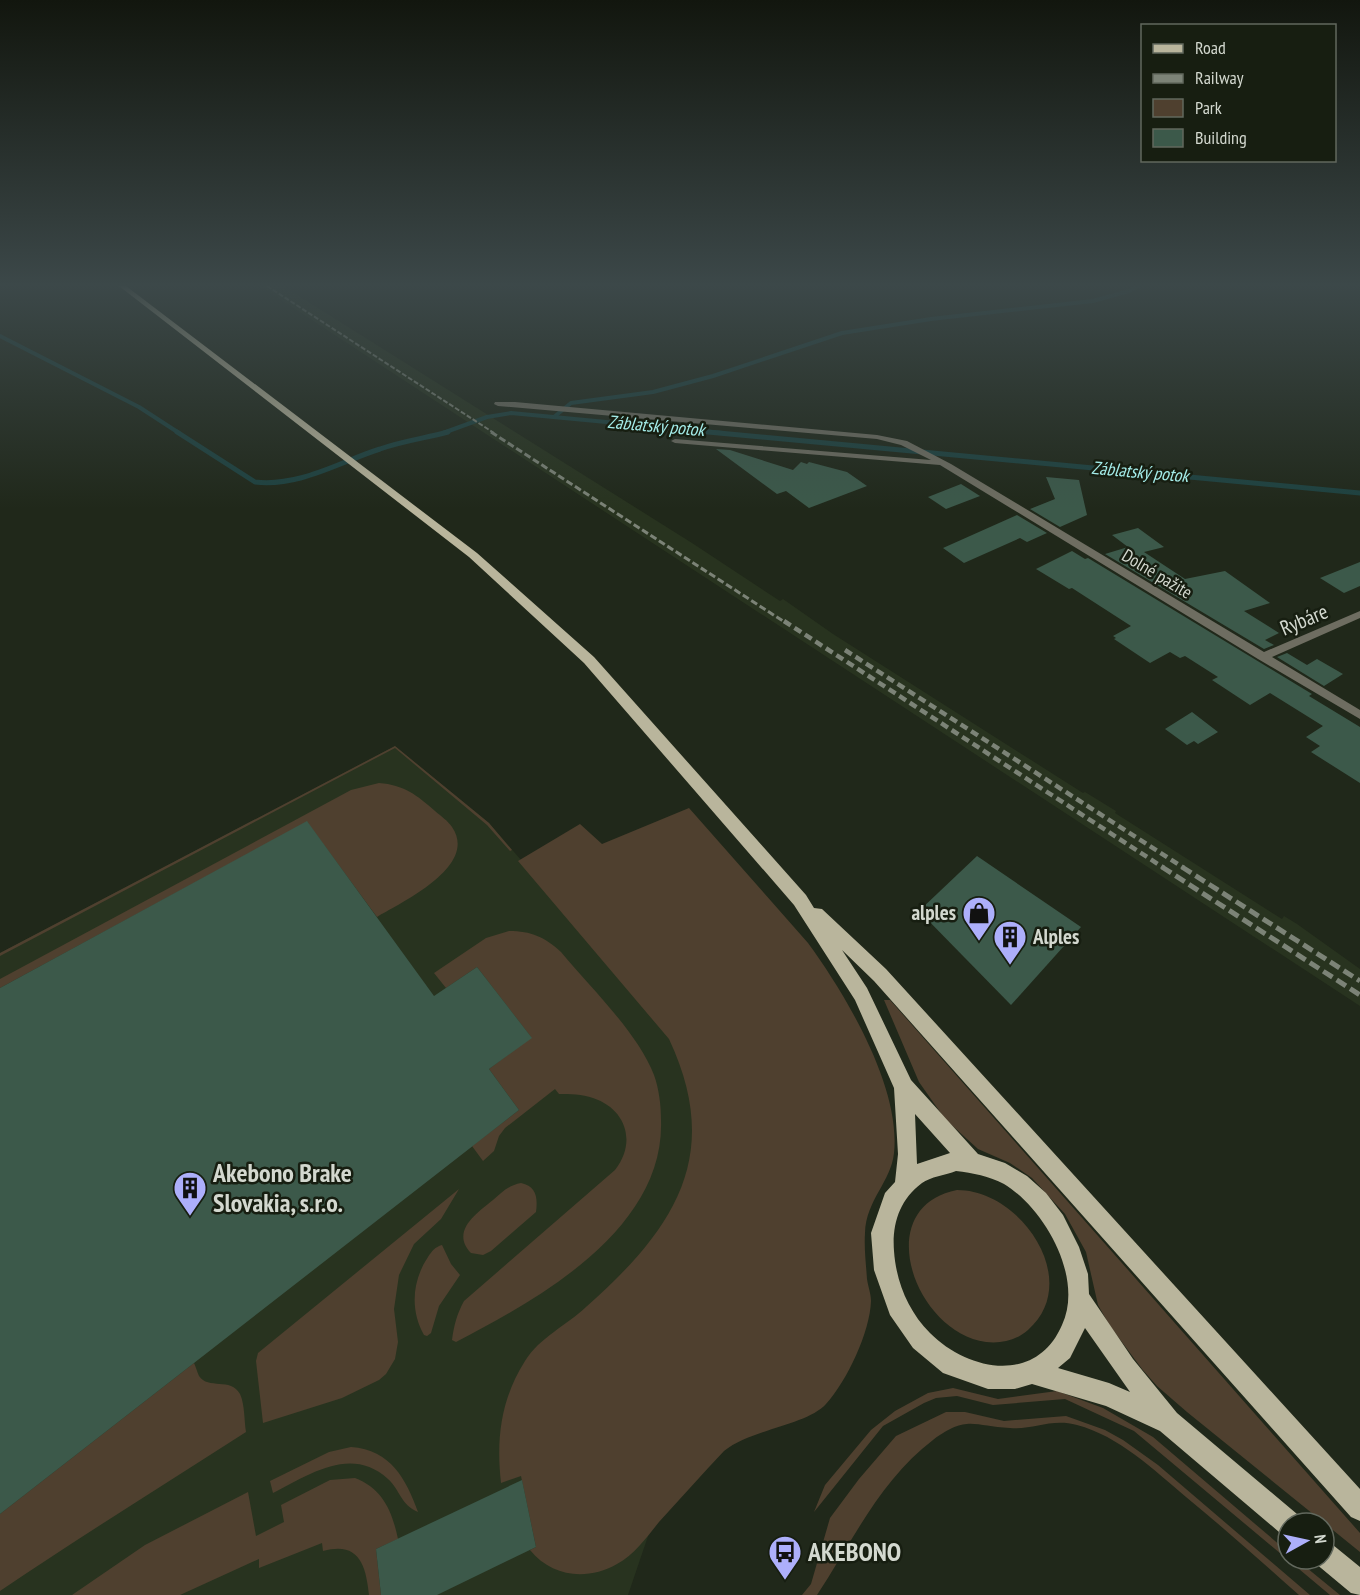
<svg xmlns="http://www.w3.org/2000/svg" width="1360" height="1595" viewBox="0 0 1360 1595" font-family="'PT Sans Narrow',sans-serif">
<style>
.built{fill:#28331f}
.green{fill:#4f402f}
.lines{fill:none;stroke-linecap:round;stroke-linejoin:round}
.stream-far1{stroke:#1e4240;stroke-width:4}
.stream{stroke:#1e4240;stroke-width:5}
.building{fill:#3c594a}
.minor{fill:#6e6d61;fill-rule:evenodd}
.primary{fill:#b9b59c;fill-rule:evenodd}
.rail-far3{stroke:#7c8377;stroke-width:2;stroke-dasharray:5 2;stroke-linecap:butt}
.rail-far2{stroke:#7c8377;stroke-width:3;stroke-dasharray:7 3;stroke-linecap:butt}
.rail-far1{stroke:#7c8377;stroke-width:4.5;stroke-dasharray:8 4.5;stroke-linecap:butt}
.rail{stroke:#7c8377;stroke-width:5;stroke-dasharray:11 5;stroke-linecap:butt}
.labels{text-anchor:middle;stroke-width:5;stroke-linejoin:round;paint-order:stroke}
.far-water-label{font-size:18px;font-style:italic;fill:#a4ece9;stroke:#171e11}
.far-street-label{font-size:18px;fill:#d3d8cf;stroke:#171e11}
.street-label{font-size:21px;fill:#d3d8cf;stroke:#171e11}
.poi-label{font-size:21px;font-weight:bold;fill:#d3d8cf;stroke:#171e11;text-anchor:end}
.near-poi-label{font-size:26px;font-weight:bold;fill:#d3d8cf;stroke:#171e11;text-anchor:start}
</style>
<rect width="100%" height="100%" fill="#20281a"/>
<g class="built">
<path d="M260,286H283L692,543L780,601L783,599L833,634L1083,793L1085,792L1116,811L1115,813L1282,919L1284,916L1297,924L1360,969V1006Z"/>
<path d="M395,746L489,823L809,1192L694,1401L628,1595H0V953Z"/>
</g>
<g class="green">
<path d="M395,746L489,823L512,850L510,851L487,825L395,748L0,956V953Z"/>
<path d="M379,783C404,785 417,795 435,811C441,816 448,821 452,827C479,866 402,902 377,917L307,822L0,988V979L351,790Z"/>
<path d="M689,808L808,943C846,995 901,1087 894,1153C891,1182 866,1200 865,1233C864,1248 866,1264 867,1279C868,1286 871,1294 871,1301C870,1332 847,1381 826,1404C807,1425 752,1429 724,1451C702,1474 681,1498 659,1522C647,1537 634,1555 617,1564C587,1581 552,1577 530,1550L536,1547L521,1476L501,1483C496,1438 501,1399 525,1361C540,1337 566,1326 586,1307C674,1229 724,1156 669,1039L518,861L580,824L602,844Z"/>
<path d="M509,931C531,931 545,937 561,952C590,987 638,1033 654,1075C659,1089 661,1105 661,1120C665,1229 539,1299 456,1342L452,1340C454,1325 457,1314 464,1301L615,1170C637,1142 626,1109 593,1098C582,1094 570,1094 559,1094L555,1089L505,1128L499,1136L494,1151L483,1161L472,1146L519,1110L489,1069L531,1037L477,967L446,988L434,973L486,938Z"/>
<path d="M884,1000H890L1360,1533V1552L1187,1412L1157,1386L1142,1369L1110,1326L1098,1305L1086,1252L1065,1214L1032,1178L1010,1163L978,1149L945,1119L919,1082Z"/>
<path d="M521,1183C536,1186 538,1197 536,1212L491,1251L483,1255L471,1253C450,1231 477,1213 493,1200C501,1193 509,1185 521,1183Z"/>
<path d="M459,1189L441,1219L414,1244L399,1275L394,1309L398,1342L395,1359L386,1374L379,1380L342,1398L263,1423L256,1361L258,1353Z"/>
<path d="M957,1190C1022,1190 1083,1282 1028,1330C1017,1340 1001,1344 986,1342C914,1332 870,1207 957,1190Z"/>
<path d="M442,1245L451,1264L460,1275L439,1306L431,1333L427,1336L424,1335C410,1310 412,1281 428,1257C432,1251 435,1247 442,1245Z"/>
<path d="M194,1363C196,1367 197,1372 199,1376C208,1390 231,1377 240,1394C245,1405 244,1420 246,1432C164,1485 81,1536 0,1591V1514Z"/>
<path d="M953,1388L998,1399L1057,1391L1103,1408L1153,1437L1288,1552V1559H1296L1340,1595H1330L1134,1431L1065,1399L993,1405L957,1396L936,1398L924,1403L883,1426L814,1512L825,1485L871,1430L895,1411L928,1393Z"/>
<path d="M946,1412H965L1004,1421L1066,1416L1105,1430L1123,1440L1158,1465L1310,1595H1299C1262,1562 1225,1529 1186,1497C1154,1470 1119,1436 1077,1425C1051,1418 1034,1430 1010,1428C974,1427 968,1414 933,1440C881,1479 852,1542 817,1595H802L811,1584L830,1518L859,1479L896,1436Z"/>
<path d="M351,1447C391,1450 406,1479 418,1512C401,1505 400,1490 388,1479C351,1445 309,1475 273,1493L270,1481L329,1452Z"/>
<path d="M355,1478C383,1489 392,1511 398,1539L376,1549L381,1595H369C366,1565 359,1541 323,1551L322,1543L259,1568V1559L180,1595H72L145,1545L248,1492L256,1536L284,1522L281,1505L330,1480Z"/>
</g>
<g class="lines">
<g class="stream-far1">
<path d="M0,336L139,407L179,433"/>
<path d="M554,417L571,403L653,392L713,376L842,333L931,319L1093,301L1129,291L1138,286"/>
<path d="M443,433L487,417L511,413L723,433"/>
</g>
<g class="stream">
<path d="M177,432L255,482C300,487 339,462 380,449C402,441 426,438 448,432"/>
<path d="M708,432L1360,493"/>
</g>
</g>
<g class="building">
<path d="M716,449L730,450L793,470L801,462L807,464L809,462L847,472L867,486L809,508L786,491L777,494Z"/>
<path d="M1046,477L1079,480L1087,515L1060,527L1030,509L1055,499Z"/>
<path d="M961,484L980,496L946,509L928,497Z"/>
<path d="M1017,515L1047,533L1027,542L1020,538L964,563L943,548Z"/>
<path d="M1138,528L1164,547L1144,552L1185,579L1225,571L1270,603L1244,611L1279,633L1265,640L1274,645L1264,649L1105,554L1128,547L1112,535Z"/>
<path d="M1072,551L1085,559L1088,558L1312,694L1309,696L1360,727V783L1311,752L1320,746L1306,737L1323,726L1270,693L1250,705L1212,680L1218,677L1185,656L1180,658L1170,652L1150,663L1114,639L1116,638L1113,636L1131,626L1072,588L1069,589L1036,569Z"/>
<path d="M1360,562V586L1344,593L1320,578Z"/>
<path d="M1287,653L1307,665L1317,659L1343,674L1324,686L1277,657Z"/>
<path d="M1192,712L1218,732L1198,744L1194,741L1187,745L1165,729Z"/>
<path d="M307,821L434,996L477,967L532,1038L489,1069L519,1110L0,1514V988Z"/>
<path d="M977,856L1081,927L1011,1005L919,911Z"/>
<path d="M522,1480L536,1547L437,1595H381L376,1549Z"/>
</g>
<g class="lines">
<path class="minor" d="M495,402H515L877,435L907,441L951,464L1264,652L1360,611V618L1272,657L1360,710V719L1258,659L940,465L675,443L671,441L675,439L931,460L901,445L877,439L498,406L494,404Z"/>
<g class="primary">
<path d="M119,286H126L477,553L594,657L806,895L814,908L822,909L886,969L1360,1489V1521L1351,1517L874,981L842,950L867,988L911,1080L978,1154L1005,1163L1027,1176L1046,1193L1063,1215L1079,1247L1088,1274L1089,1294L1133,1359L1177,1413L1297,1514L1301,1523H1288V1536L1279,1532L1160,1431L1106,1406L1032,1384L1015,1389H988L943,1373L913,1348L890,1315L874,1270L871,1233L885,1193L895,1182L898,1154L894,1088L855,1000L794,905L584,663L469,557ZM915,1114L950,1153L917,1164ZM956,1171C973,1173 989,1176 1004,1184C1045,1209 1084,1278 1062,1325C1036,1385 968,1371 930,1333C908,1311 896,1281 894,1251C892,1225 899,1200 922,1183C930,1177 946,1175 956,1171ZM1085,1328L1130,1392L1109,1383L1058,1368L1070,1358Z"/>
<path d="M1324,1541L1333,1545L1360,1567V1595L1351,1593L1315,1563L1313,1559H1324Z"/>
</g>
<path class="rail-far3" d="M267,286L494,433"/>
<path class="rail-far2" d="M491,432L786,623"/>
<g class="rail-far1">
<path d="M784,621L1164,868"/>
<path d="M845,650L1184,868"/>
</g>
<g class="rail">
<path d="M1162,867L1360,995"/>
<path d="M1182,867L1360,981"/>
</g>
</g>
<linearGradient id="sky" x2="0" y2="1"><stop stop-color="#12160e"/><stop offset="0.56" stop-color="#3c4849"/><stop offset="1" stop-color="#3c4849" stop-opacity="0"/></linearGradient>
<rect width="1360" height="509" fill="url(#sky)"/>
<defs>
<g id="shop-pin" transform="scale(1.725)"><path d="M0 17L-7.5 6A9.5 9.5 0 1 1 7.5 6Z" fill="#adaffb" stroke="#171e11"/><path d="M-5-2.5h2.3a2.7 3.5 0 0 1 5.4 0H5L5.5 6h-11ZM-1.5-2.5h3a1.5 2.3 0 0 0-3 0Z" fill="#111"/></g>
<g id="building-pin" transform="scale(1.725)"><path d="M0 17L-7.5 6A9.5 9.5 0 1 1 7.5 6Z" fill="#adaffb" stroke="#171e11"/><path d="M-4-6H4V6H1V3H-1V6H-4ZM-2.5-4.3h1.7v1.8h-1.7ZM.8-4.3h1.7v1.8H.8ZM-2.5-1h1.7V.8h-1.7ZM.8-1h1.7V.8H.8Z" fill="#111"/></g>
<g id="bus-pin" transform="scale(1.725)"><path d="M0 17L-7.5 6A9.5 9.5 0 1 1 7.5 6Z" fill="#adaffb" stroke="#171e11"/><path d="M-5-6H5V4H4V6H2V4H-2V6H-4V4H-5ZM-3.5-4V0h7V-4ZM-3.5 1.2v1.5H-2V1.2ZM2 1.2v1.5H3.5V1.2Z" fill="#111"/></g>
</defs>
<g fill-rule="evenodd">
<use href="#shop-pin" x="979" y="913"/>
<use href="#building-pin" x="1010" y="937"/>
<use href="#building-pin" x="190" y="1188"/>
<use href="#bus-pin" x="785" y="1552"/>
</g>
<g class="labels">
<g class="far-water-label">
<text transform="translate(656 426) rotate(5)" y="6">Záblatský potok</text>
<text transform="translate(1140 472) rotate(5)" y="6">Záblatský potok</text>
</g>
<g class="far-street-label">
<text transform="translate(1157 574) rotate(31)" y="6">Dolné pažite</text>
</g>
<g class="street-label">
<text transform="translate(1304 620) rotate(-23)" y="7">Rybáre</text>
</g>
<g class="poi-label">
<text x="956" y="920">alples</text>
<text x="1033" y="944" text-anchor="start">Alples</text>
</g>
<g class="near-poi-label">
<text x="213" y="1182">Akebono Brake<tspan x="213" dy="30">Slovakia, s.r.o.</tspan></text>
<text x="808" y="1561">AKEBONO</text>
</g>
</g>
<rect x="1141" y="24" width="195" height="138" fill="#171e11" stroke="#62685d" stroke-width="1.5"/>
<rect x="1153" y="44" width="30" height="9" fill="#b9b59c" stroke="#62685d" stroke-width="1.5"/>
<text x="1195" y="54" font-size="18" fill="#d3d8cf">Road</text>
<rect x="1153" y="74" width="30" height="9" fill="#7c8377" stroke="#62685d" stroke-width="1.5"/>
<text x="1195" y="84" font-size="18" fill="#d3d8cf">Railway</text>
<rect x="1153" y="99" width="30" height="18" fill="#4f402f" stroke="#62685d" stroke-width="1.5"/>
<text x="1195" y="114" font-size="18" fill="#d3d8cf">Park</text>
<rect x="1153" y="129" width="30" height="18" fill="#3c594a" stroke="#62685d" stroke-width="1.5"/>
<text x="1195" y="144" font-size="18" fill="#d3d8cf">Building</text>
<g transform="translate(1306 1541) rotate(82)"><circle r="28" fill="#171e11" stroke="#62685d" stroke-width="1.5"/>
<path d="M0-4.5L10 22L0 15L-10 22Z" fill="#adaffb"/>
<text y="-9" font-size="16" font-weight="bold" text-anchor="middle" fill="#d3d8cf">N</text>
</g>
</svg>
